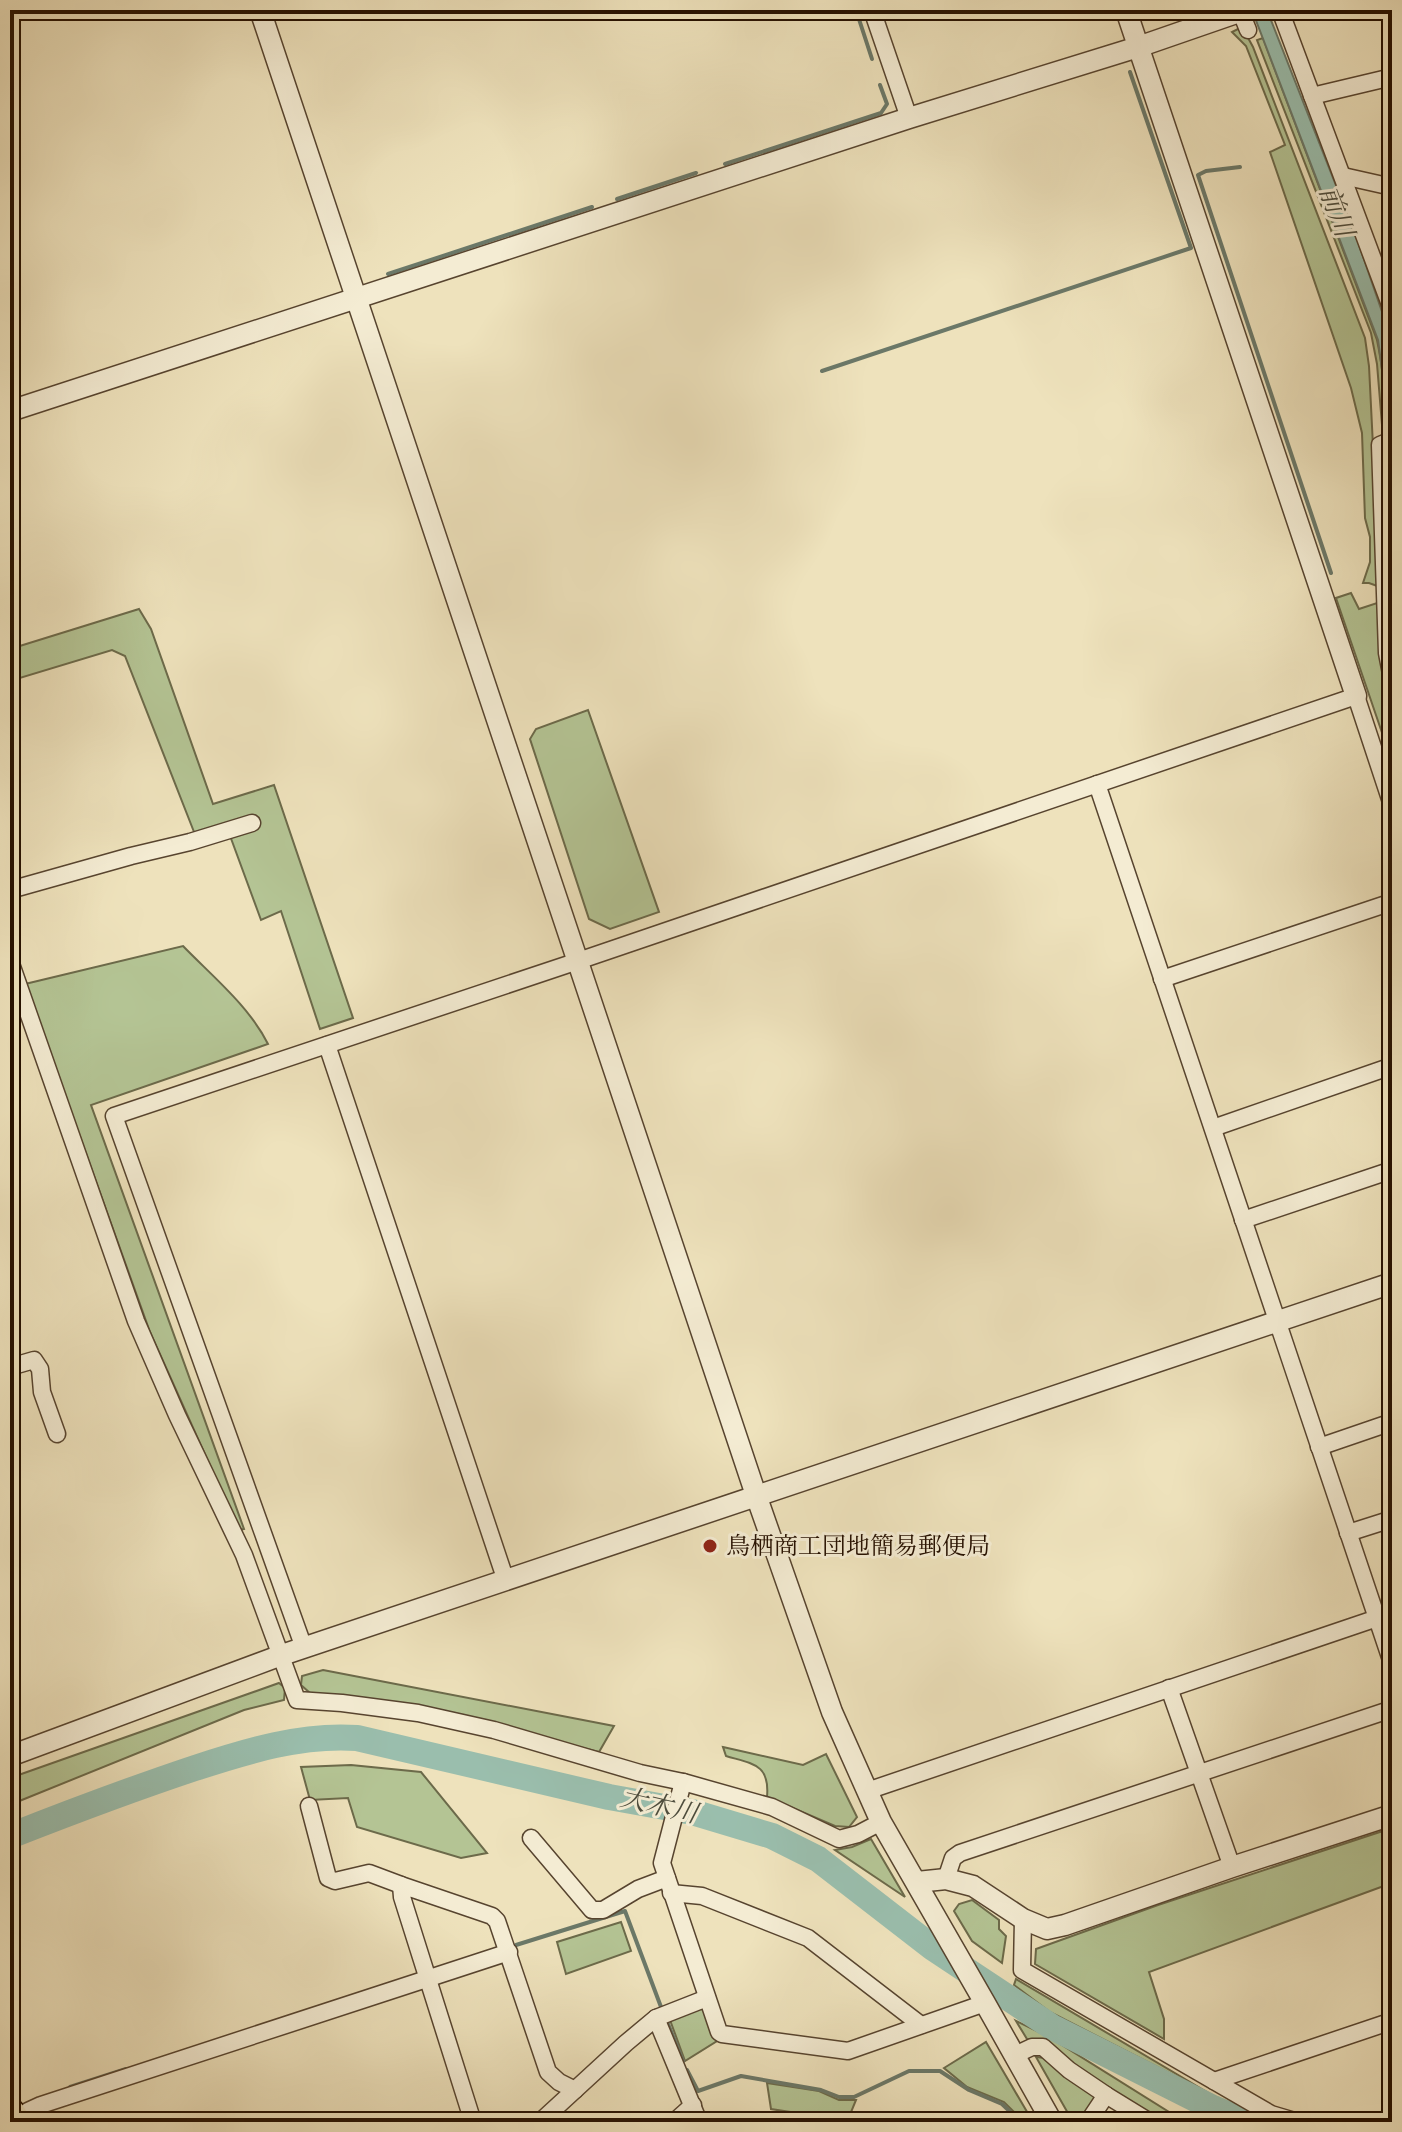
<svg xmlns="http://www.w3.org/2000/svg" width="1402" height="2132" viewBox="0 0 1402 2132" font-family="'Sorts Mill Goudy','Noto Serif JP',serif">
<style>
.green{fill:#b4c494;stroke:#6c6a4a;stroke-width:2}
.water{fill:#9abead;stroke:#6b7868;stroke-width:2}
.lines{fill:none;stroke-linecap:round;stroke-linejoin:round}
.stream{stroke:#6b7868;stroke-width:4}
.river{stroke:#9abead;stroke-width:26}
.minor-casing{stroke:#57442f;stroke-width:19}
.tertiary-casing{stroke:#57442f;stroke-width:23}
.trunk-casing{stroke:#251000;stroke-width:31}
.minor{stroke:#f4ecd3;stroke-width:16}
.tertiary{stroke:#f4ecd3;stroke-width:20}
.trunk{stroke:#eee2bc;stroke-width:28}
.poi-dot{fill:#8f2418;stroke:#f4ecd3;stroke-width:3}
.labels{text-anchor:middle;stroke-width:6;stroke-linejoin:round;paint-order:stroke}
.poi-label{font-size:24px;fill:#251000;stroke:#f4ecd3;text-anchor:start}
.water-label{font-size:26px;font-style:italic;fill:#4e4d3d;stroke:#f4ecd3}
</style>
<rect width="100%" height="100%" fill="#eee2bc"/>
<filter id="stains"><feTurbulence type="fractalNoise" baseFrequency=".0025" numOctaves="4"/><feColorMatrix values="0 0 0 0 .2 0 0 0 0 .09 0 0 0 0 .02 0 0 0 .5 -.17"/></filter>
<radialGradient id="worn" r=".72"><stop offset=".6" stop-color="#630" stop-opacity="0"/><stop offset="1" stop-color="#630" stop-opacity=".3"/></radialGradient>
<g class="green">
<path d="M1238,29L1247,36L1253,47L1365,338L1369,366L1380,587L1369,583H1363L1370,562V537L1365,518L1362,433L1351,388L1270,152L1285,145L1246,46L1232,32Z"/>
<path d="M1263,38L1377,340C1384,372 1385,403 1387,436L1383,437L1377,364L1371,333L1257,40Z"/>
<path d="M1351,593L1359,609L1380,602L1385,675L1392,700V762L1336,598Z"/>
<path d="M139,609L151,629L213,804L274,785L353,1018L320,1029L281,911L261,920L229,833L196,837L125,656L112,650L10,681V649Z"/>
<path d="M588,710L659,912L610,929L589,919L530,739L536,729Z"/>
<path d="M183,946C212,976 249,1006 268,1044L91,1105L244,1529L239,1530L150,1332L25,984Z"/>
<path d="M323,1670L614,1726L599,1752L424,1708L310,1693L301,1685L302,1676Z"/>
<path d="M279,1683L285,1688L284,1700L244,1710L12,1804L10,1802V1778Z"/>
<path d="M723,1747L803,1765L826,1754L857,1817L849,1827L835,1826L767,1797C770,1764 753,1764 726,1756Z"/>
<path d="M351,1765L421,1772L487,1853L461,1858L357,1827L348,1798L310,1800L301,1767Z"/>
<path d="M1392,1828V1883L1149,1972L1164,2019V2039L1035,1964L1036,1949L1158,1905Z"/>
<path d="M871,1839L905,1897L835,1850L852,1847Z"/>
<path d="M972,1900L999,1920V1929L1006,1936L1002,1963L972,1941L954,1911L959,1904Z"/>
<path d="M621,1922L631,1951L566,1974L557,1942Z"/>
<path d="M1016,1979L1212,2095L1050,2012L1014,1985Z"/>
<path d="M700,2008L706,2012L717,2041L685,2061L670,2020Z"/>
<path d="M1016,2021L1049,2037L1185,2122H1162L1075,2067L1043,2041L1027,2039Z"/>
<path d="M986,2042L1033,2122H1024L1004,2102L967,2087L944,2068Z"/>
<path d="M1036,2057L1045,2058L1099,2095L1082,2122H1073Z"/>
<path d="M767,2083L819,2091L839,2100H856L847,2122H806L803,2114L771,2109Z"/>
</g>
<path class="water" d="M1252,10H1267L1357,239L1390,335L1392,344V539L1385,391L1378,340Z"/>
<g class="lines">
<g class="stream">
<path d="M856,10L872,59"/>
<path d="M1159,10L1167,18"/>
<path d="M725,164L881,113L887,104L880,85"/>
<path d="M1240,167L1206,171L1198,175L1331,573"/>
<path d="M617,199L696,173"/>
<path d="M388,274L592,207"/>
<path d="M822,371L1191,248L1130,72"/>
<path d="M516,1945L625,1911L661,2007"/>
<path d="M668,2024L683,2061"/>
<path d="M687,2070L698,2091L741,2076L821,2090L839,2097H854L909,2071H940L969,2090L1002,2104L1021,2122"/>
<path d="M70,2087L126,2069"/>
</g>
<path class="river" d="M10,1836C71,1812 132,1789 195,1768C247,1751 302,1734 357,1738L609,1797L692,1812L772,1836L818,1859L933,1948L1052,2027L1213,2108L1246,2122"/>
<g class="minor-casing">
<g id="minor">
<path d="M872,10L909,118"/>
<path d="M1240,10L1248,30"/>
<path d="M1280,10L1392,310"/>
<path d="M1312,96L1392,77"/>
<path d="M1343,176L1392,187"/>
<path d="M1392,440L1380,445L1387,653L1392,679"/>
<path d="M1097,784L1392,1663"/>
<path d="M10,890L131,856L190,842L252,823"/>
<path d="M10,961L136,1321L177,1415L244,1555L297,1700L342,1703L418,1713L494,1730L640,1773L683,1782L772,1807L839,1839L858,1834L881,1822"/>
<path d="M1162,979L1392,902"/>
<path d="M327,1045L506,1581"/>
<path d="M1213,1128L1392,1066"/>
<path d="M1243,1220L1392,1170"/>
<path d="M10,1367L34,1360L40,1369L42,1392L57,1434"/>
<path d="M1319,1447L1392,1422"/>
<path d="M1348,1533L1392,1519"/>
<path d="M304,1648L114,1116L578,961L1356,696L1392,805"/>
<path d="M1169,1688L1232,1867"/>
<path d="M683,1782L662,1863L719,2032L722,2034L848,2051L985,2003"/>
<path d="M867,1791L1392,1613"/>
<path d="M309,1806L328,1878L335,1881L369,1873L401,1885"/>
<path d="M531,1838L592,1910H603L638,1889L667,1878"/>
<path d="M946,1879L953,1858L960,1853L1392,1709"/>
<path d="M671,1893L702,1896L808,1938L921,2025"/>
<path d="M1023,1919L1022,1970L1271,2114L1298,2122"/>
<path d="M656,2018L699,2122"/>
<path d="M1015,2055L1032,2047H1043L1069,2070L1106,2095L1088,2122"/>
<path d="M1214,2081L1392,2021"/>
<path d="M1106,2095L1150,2122"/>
<path d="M20,2122L28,2111L41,2105L509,1952"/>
<path d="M473,2122L402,1897L401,1885L492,1916L497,1921L548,2072L559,2082L575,2090"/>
<path d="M540,2122L626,2043L656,2018L707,1998"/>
<path d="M674,2122L693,2105"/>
</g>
</g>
<g class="tertiary-casing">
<g id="tertiary">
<path d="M260,10L756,1495L832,1712L881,1822L985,2003L1052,2122"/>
<path d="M1126,10L1356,696"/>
<path d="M10,411L909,118L1138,47L1245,10"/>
<path d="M10,1756L279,1656L1392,1283"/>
<path d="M917,1882L946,1879L973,1886L1023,1919L1047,1929L1065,1925L1232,1867L1392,1815"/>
</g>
</g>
<g class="trunk-casing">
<path id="trunk" d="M10,2112L17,2122"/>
</g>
<use href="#minor" class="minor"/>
<use href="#tertiary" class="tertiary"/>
<use href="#trunk" class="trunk"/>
</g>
<circle class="poi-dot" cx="710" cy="1546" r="8"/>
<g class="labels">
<g class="poi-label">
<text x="726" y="1554">鳥栖商工団地簡易郵便局</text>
</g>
<g class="water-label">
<text transform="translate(1337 211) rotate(69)" y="9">前川</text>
<text transform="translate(659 1805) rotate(13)" y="9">大木川</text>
</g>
</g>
<rect width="1402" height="2132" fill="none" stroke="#eee2bc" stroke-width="40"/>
<rect x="12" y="12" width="1378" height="2108" fill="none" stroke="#251000" stroke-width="4"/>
<rect x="20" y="20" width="1362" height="2092" fill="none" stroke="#251000" stroke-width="2"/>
<rect width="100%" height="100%" filter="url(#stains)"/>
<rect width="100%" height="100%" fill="url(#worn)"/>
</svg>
